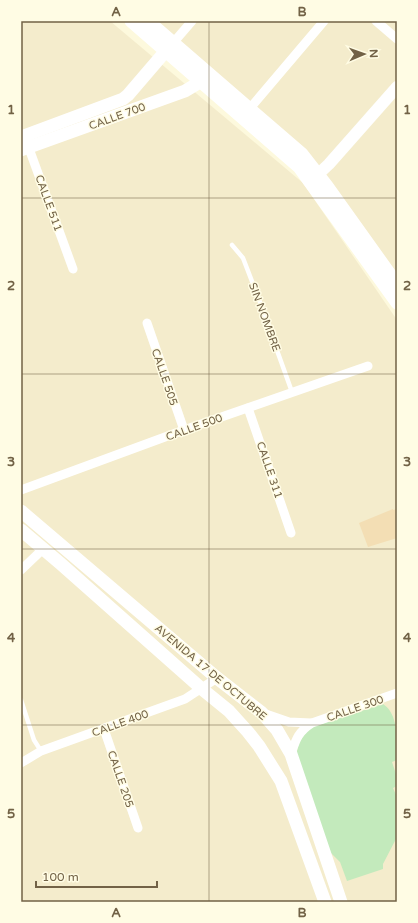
<svg xmlns="http://www.w3.org/2000/svg" width="418" height="923" viewBox="0 0 418 923" font-family="'Varela Round',sans-serif">
<style>
.residential{fill:#f4eccc}
.green{fill:#c3eabc}
.building{fill:#f3deb4}
.lines{fill:none;stroke-linecap:round;stroke-linejoin:round}
.service{stroke:#fff;stroke-width:4.5}
.minor{stroke:#fff;stroke-width:9}
.tertiary{stroke:#fff;stroke-width:12}
.secondary{stroke:#fff;stroke-width:13}
.grid{fill:none;stroke:#726246;stroke-width:1;stroke-opacity:0.55}
.labels{text-anchor:middle;stroke-width:3;stroke-linejoin:round;paint-order:stroke}
.street-label{font-size:11px;fill:#726246;stroke:#fffce4}
.neatline{fill:none;stroke:#726246;stroke-width:1.5}
.grid-label{font-size:13px;text-anchor:middle;font-weight:bold;fill:#726246}
</style>
<rect width="100%" height="100%" fill="#fdf9dd"/>
<g class="residential">
<path d="M21,21H110L303,183L397,320V902H21Z"/>
<path d="M156,21H397V275L305,149Z"/>
</g>
<path class="green" d="M383,704C399,714 397,742 397,760L392,762L397,777V786L393,788L397,797V837L383,864V869L347,881L340,862L329,851L297,758C296,744 302,736 312,727Z"/>
<path class="building" d="M393,509V510L397,509V538L368,547L359,523Z"/>
<g class="lines">
<g class="service">
<path d="M232,245L243,258L273,336L274,342L292,392"/>
<path d="M21,700L34,740L41,751"/>
</g>
<g class="minor">
<path d="M376,21L397,39"/>
<path d="M173,43L192,21"/>
<path d="M246,113L324,21"/>
<path d="M27,143L73,269"/>
<path d="M147,323L184,430"/>
<path d="M248,408L291,533"/>
<path d="M21,490L184,430L368,366"/>
<path d="M21,570L43,549"/>
<path d="M263,713L289,722L311,723"/>
<path d="M104,729L138,828"/>
<path d="M291,754C296,739 298,732 312,723L397,693"/>
<path d="M21,763L41,751L185,699L217,678"/>
</g>
<path class="tertiary" d="M311,181L329,164L397,87"/>
<g class="secondary">
<path d="M131,21L299,167L397,303"/>
<path d="M148,21L302,154L327,186L397,284"/>
<path d="M21,137L123,99L128,95L170,46"/>
<path d="M21,150L185,91L200,82L205,75"/>
<path d="M21,511L217,678L262,713L277,730L291,754L341,902"/>
<path d="M21,530L61,564L202,689L229,711L248,732L259,746L281,781L325,902"/>
</g>
</g>
<path class="grid" d="M209,21V902M21,198H397M21,374H397M21,549H397M21,725H397"/>
<g class="labels">
<g class="street-label">
<text transform="translate(117 116) rotate(-20)" y="4">CALLE 700</text>
<text transform="translate(49 203) rotate(70)" y="4">CALLE 511</text>
<text transform="translate(265 317) rotate(70)" y="4">SIN NOMBRE</text>
<text transform="translate(165 377) rotate(71)" y="4">CALLE 505</text>
<text transform="translate(194 427) rotate(-20)" y="4">CALLE 500</text>
<text transform="translate(270 470) rotate(71)" y="4">CALLE 311</text>
<text transform="translate(211 672) rotate(40)" y="4">AVENIDA 17 DE OCTUBRE</text>
<text transform="translate(355 708) rotate(-19)" y="4">CALLE 300</text>
<text transform="translate(120 723) rotate(-20)" y="4">CALLE 400</text>
<text transform="translate(121 779) rotate(71)" y="4">CALLE 205</text>
</g>
</g>
<rect width="418" height="923" fill="none" stroke="#fffce4" stroke-width="44"/>
<g transform="translate(364 54) rotate(88)" stroke="#fffce4" stroke-width="3" paint-order="stroke">
<path d="M0-3L7 15L0 10L-7 15Z" fill="#726246"/>
<text y="-6" font-size="11" font-weight="bold" text-anchor="middle" fill="#726246">N</text>
</g>
<path d="M36 881v6h121v-6" fill="none" stroke="#726246" stroke-width="2"/>
<text x="42" y="881" font-size="12" fill="#726246" stroke="#fffce4" stroke-width="3" paint-order="stroke">100 m</text>
<rect x="22" y="22" width="374" height="879" class="neatline"/>
<g class="grid-label">
<text x="116" y="16">A</text>
<text x="302" y="16">B</text>
<text x="11" y="114">1</text>
<text x="407" y="114">1</text>
<text x="11" y="290">2</text>
<text x="407" y="290">2</text>
<text x="11" y="466">3</text>
<text x="407" y="466">3</text>
<text x="11" y="642">4</text>
<text x="407" y="642">4</text>
<text x="11" y="818">5</text>
<text x="407" y="818">5</text>
<text x="116" y="917">A</text>
<text x="302" y="917">B</text>
</g>
</svg>
